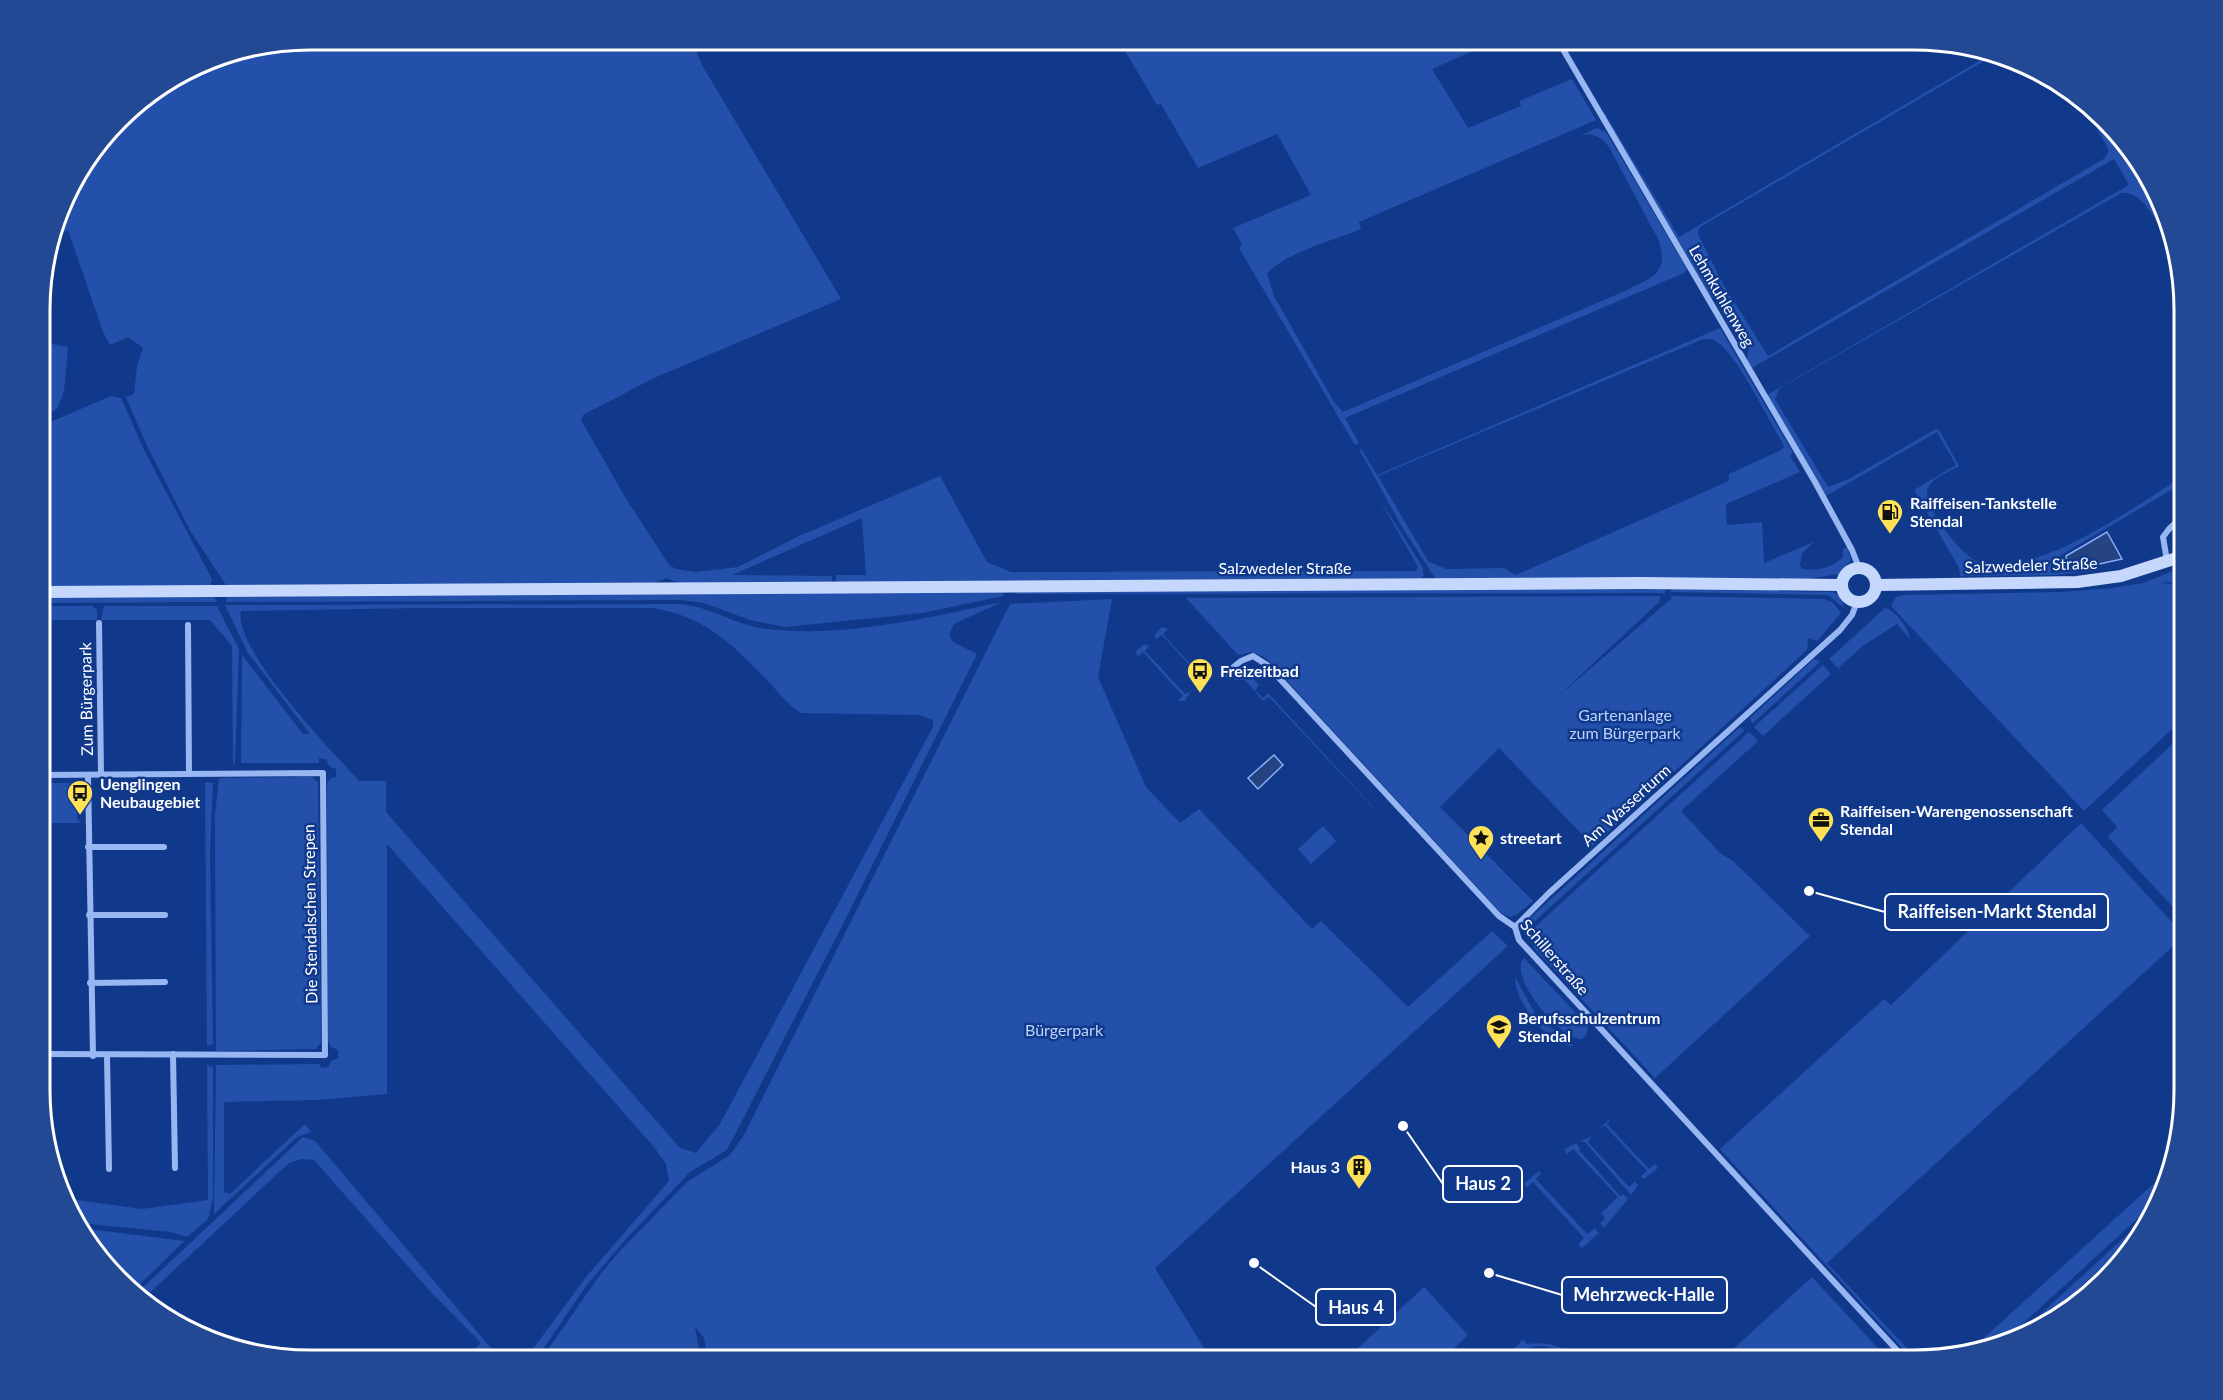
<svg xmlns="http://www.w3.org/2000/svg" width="2223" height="1400" viewBox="0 0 2223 1400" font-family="Lato,sans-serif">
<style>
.green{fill:#2250aa;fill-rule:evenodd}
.water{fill:#254380;stroke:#88aff5;stroke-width:1.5}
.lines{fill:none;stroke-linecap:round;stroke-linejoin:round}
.street{stroke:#97b6f2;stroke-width:6}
.secondary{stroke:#c5d7fc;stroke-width:12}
.labels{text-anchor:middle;stroke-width:5;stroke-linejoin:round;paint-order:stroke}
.street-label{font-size:16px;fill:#fff;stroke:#11398b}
.poi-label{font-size:16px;font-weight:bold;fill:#fff;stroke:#11398b;text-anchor:start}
.park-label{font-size:16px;fill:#bdd3fd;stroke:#11398b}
.rim{fill:none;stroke:#fff;stroke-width:3}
.leader{fill:none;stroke:#fff;stroke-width:2}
.callout-dot{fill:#fff;stroke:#11398b;stroke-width:2}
.callout{fill:#11398b;stroke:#fff;stroke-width:2}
.callout-label{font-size:18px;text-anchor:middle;font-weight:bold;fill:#fff}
</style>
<rect width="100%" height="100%" fill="#11398b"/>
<g class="green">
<path d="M310,39H691L702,65L841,299L654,378L583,415L581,420L625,497L669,565L676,569L695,572L738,567L799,536L940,476L987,562L1011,572L1416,571L1418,567L1377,495L1422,566L1424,576L1421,578L836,583V575H866L862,518L732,575L832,576V583H678L667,578L654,583L226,585L191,532L148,448L126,397L134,394L137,366L143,348L128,337L110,345L103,332L68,230L51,241L67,190L131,106L206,59Z"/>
<path d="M1118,39H1500L1432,69L1468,128L1521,106L1519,101L1572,79L1596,120L1359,222L1361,229C1337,239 1282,254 1267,274L1274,296L1334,402L1343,412L1625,291C1652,277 1669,275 1659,241L1609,147C1600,136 1595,133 1581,135L1597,128L1606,132L1687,269L1684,273L1345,418L1359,443L1355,445L1239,248L1242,244L1233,228L1311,195L1277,134L1198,168L1161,104L1157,105Z"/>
<path d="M1993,53L1996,54L1700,227L1698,234L1723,284L1768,356L2105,158L2109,150L2085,108L2148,175L2169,245C2160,228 2144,190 2121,193L1780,388L1775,399L1828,487L1851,478L1936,429L1939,430L1959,466C1951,471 1934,477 1929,486C1918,502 1959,551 1974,560C1982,565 1994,566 2005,565C2059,560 2137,506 2183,476V483L2051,561V573L2102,570L2055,575L1960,576L1959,568L1914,490L1956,465L1937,432L1826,496L1767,395L2129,185L2114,159L1752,368L1747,359L1749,345L1739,324L1711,296L1603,114L1604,112L1679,237Z"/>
<path d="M1720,328L1793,453L1790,456L1800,472L1726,504L1727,525L1762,522L1764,563L1814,542L1802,553L1800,565L1802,569C1817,571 1832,568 1843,557V549L1847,547L1851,560L1839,574L1802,580L1435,578L1402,527L1359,449L1362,450L1377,475ZM1703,339C1709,339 1713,339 1717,342C1737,355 1768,419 1782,442L1784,447L1781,450L1729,474V481L1516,575L1504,568L1446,569L1428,561L1378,476Z"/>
<path d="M41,342L68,347L64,391L57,409L41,417Z"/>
<path d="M111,396L121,398L145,452L210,575L212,580L210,586H41V426Z"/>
<path d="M2183,567V581L2160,583L2183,585V719L2084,811L1891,606L1896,597L1904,595L2061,592L2112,588L2143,583Z"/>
<path d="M1665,588V593L1016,594L1020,590Z"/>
<path d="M1672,589L1833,592L1842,598L1844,608L1828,595L1670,592Z"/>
<path d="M1003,591L1004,596L922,613L785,627L750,620L704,603L681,600L226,602V598L229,595Z"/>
<path d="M213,595L217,602L41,603V596Z"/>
<path d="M1660,596L1659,602L1555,699L1672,598L1670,596L1824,599L1832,602L1841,613L1817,641L1808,638L1807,650L1593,846L1499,748L1440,807L1533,901L1516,915L1510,917L1501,913L1266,658L1252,652L1238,655L1186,598Z"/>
<path d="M1112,599L1098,677L1146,787L1180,823L1199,809L1312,929L1321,921L1408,1007L1492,931L1508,946L1155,1268L1212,1361H708L704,1338L695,1327L701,1361H540L602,1272L620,1251L687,1182L730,1155L744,1135L1010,604Z"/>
<path d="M1002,602L954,624L949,634L953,642L977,654L844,922L727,1150L690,1172L626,1239L586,1286L535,1361H524L586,1277L669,1181L666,1164L654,1147L387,844V1094L318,1100L224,1102V1192L230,1194L305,1124L311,1132L297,1137L214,1214L216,1065L320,1064L321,1068L329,1067L331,1061L338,1058V1050L331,1047L328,1040L327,784L330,779L336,777V769L330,767L326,759L319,758V763H241L242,655L303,734H310L248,653L225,605L679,604C710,606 736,626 767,629C845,638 926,618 1002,602ZM422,608H652C706,616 734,646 771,684C780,695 789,706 801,713L920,715L933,720V727L720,1124L696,1153L680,1148L386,812V781H359C332,751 232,648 241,611Z"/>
<path d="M41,606H92L97,610V620H41Z"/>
<path d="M104,606H217L239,649L235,763L233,764L232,646L210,620H101Z"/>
<path d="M1885,608C1896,611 1908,627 1910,639L1897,624L1864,645L1839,667L1841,671L1829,659Z"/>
<path d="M1162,627L1168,629L1163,634L1203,678L1210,675L1203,685L1197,684L1202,679L1162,635L1155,639V634Z"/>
<path d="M1144,644L1149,646L1145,651L1185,694L1191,691L1185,701H1178L1183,696L1143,652L1137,657L1136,651Z"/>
<path d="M1814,659L1820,662L1752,724L1750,718Z"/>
<path d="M1823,665L1831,674L1763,736L1754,727Z"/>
<path d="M1244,669L1259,685L1255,690L1263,698L1268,693L1407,844L1269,697L1263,701L1245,680H1234L1236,674Z"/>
<path d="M1740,727L1745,730L1523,932L1529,919Z"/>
<path d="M1749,732L1758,741L1681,811L1721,854L1733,861L1810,936L1655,1078L1534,948L1531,934L1536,926Z"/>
<path d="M2183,734V918L2108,837L2117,827L2102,810Z"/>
<path d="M219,778L312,777L318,782L321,1042L316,1049L216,1051L215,815Z"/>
<path d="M205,782L213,783L210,851L213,1044L207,1046Z"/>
<path d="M41,783H79L81,805L77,807V819L81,823H41Z"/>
<path d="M2081,823L2183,934V937L1827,1263L1918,1360H1913L1720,1149L1884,999L1891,1005Z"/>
<path d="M1323,826L1336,841L1311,864L1298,849Z"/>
<path d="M1524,958L1588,1026L1586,1035L1582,1039C1560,1041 1507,975 1524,958Z"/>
<path d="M1515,977L1537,1017L1574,1046C1549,1048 1514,1000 1515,977Z"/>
<path d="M207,1065L213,1067V1198L208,1219L187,1237L171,1232L78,1223L69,1199L142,1209L208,1200Z"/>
<path d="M1612,1117L1607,1124L1649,1169L1655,1164L1658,1168L1644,1179L1641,1176L1647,1171L1605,1126L1598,1130Z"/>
<path d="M1592,1136L1588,1142L1629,1187L1635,1182L1638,1185L1631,1195L1586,1143L1581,1141Z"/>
<path d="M303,1137L315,1141L502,1361H463L481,1343L429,1290L314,1160L301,1159L289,1163L143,1299L137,1293Z"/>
<path d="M1576,1143L1580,1148L1579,1150L1620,1196L1623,1194L1628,1199L1604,1228L1600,1224L1605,1218L1601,1213L1618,1197L1573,1149L1567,1154L1564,1150Z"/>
<path d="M2172,1167L2159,1199L2007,1338L1974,1347Z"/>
<path d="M1539,1171L1541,1173L1536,1179L1587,1234L1595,1228L1599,1233L1582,1248L1578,1244L1584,1238L1533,1182L1527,1187L1524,1184Z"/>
<path d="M2153,1211L2145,1228L2034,1329L2019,1334Z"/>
<path d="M80,1228L184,1241L134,1290L84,1240Z"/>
<path d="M1812,1277L1889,1360L1720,1361Z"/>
<path d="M1424,1287L1468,1335L1441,1361H1344Z"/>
<path d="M1523,1340L1527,1344C1547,1341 1565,1346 1579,1361C1566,1359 1557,1346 1540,1346C1523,1346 1512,1361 1500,1361Z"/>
</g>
<g class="water">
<path d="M2107,532L2122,559L2067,571L2066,556Z"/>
<path d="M1274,755L1283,765L1258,789L1248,778Z"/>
</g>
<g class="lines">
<g class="street">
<path d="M1557,39L1815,482L1852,550L1859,568"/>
<path d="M2167,561L2163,537L2169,529L2183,516"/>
<path d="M99,623L101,775"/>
<path d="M188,625L189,774"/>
<path d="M1222,676L1241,661L1253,656L1267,665L1499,916L1515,927L1519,940L1906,1360"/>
<path d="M41,775L323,773L325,1055L41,1054"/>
<path d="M88,775L93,1056"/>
<path d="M88,847H164"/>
<path d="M89,915H165"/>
<path d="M1515,927L1549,893L1840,630L1852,615L1857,602"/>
<path d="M90,983L165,982"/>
<path d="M173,1054L175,1168"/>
<path d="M107,1055L109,1169"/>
</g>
<g class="secondary">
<circle cx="1859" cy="585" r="17"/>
<path d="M1877,585L2077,582L2121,576L2183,556"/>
<path d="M41,592L1640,583L1842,585"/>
</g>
</g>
<defs>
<g id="fuel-pin" transform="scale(1.35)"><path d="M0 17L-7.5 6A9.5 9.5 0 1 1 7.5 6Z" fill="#ffe157" stroke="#11398b"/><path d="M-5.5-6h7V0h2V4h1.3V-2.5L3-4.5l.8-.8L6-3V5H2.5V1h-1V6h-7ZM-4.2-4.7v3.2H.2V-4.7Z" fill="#111"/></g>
<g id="bus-pin" transform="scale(1.35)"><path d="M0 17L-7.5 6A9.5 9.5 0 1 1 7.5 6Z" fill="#ffe157" stroke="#11398b"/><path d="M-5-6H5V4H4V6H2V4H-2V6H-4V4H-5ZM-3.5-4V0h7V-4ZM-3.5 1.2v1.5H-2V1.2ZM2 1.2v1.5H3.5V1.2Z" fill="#111"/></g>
<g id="office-pin" transform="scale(1.35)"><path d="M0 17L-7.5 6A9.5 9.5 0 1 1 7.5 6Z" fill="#ffe157" stroke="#11398b"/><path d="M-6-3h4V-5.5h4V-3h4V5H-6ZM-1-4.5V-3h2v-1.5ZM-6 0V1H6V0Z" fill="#111"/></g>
<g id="sight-pin" transform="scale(1.35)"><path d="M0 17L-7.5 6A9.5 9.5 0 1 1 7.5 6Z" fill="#ffe157" stroke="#11398b"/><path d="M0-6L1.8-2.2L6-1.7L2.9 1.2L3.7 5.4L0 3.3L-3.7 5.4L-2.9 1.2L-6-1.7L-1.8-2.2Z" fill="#111"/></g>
<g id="university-pin" transform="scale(1.35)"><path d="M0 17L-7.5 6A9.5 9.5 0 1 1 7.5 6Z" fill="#ffe157" stroke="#11398b"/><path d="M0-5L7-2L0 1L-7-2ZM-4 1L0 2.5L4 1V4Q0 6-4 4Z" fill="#111"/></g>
<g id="building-pin" transform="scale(1.35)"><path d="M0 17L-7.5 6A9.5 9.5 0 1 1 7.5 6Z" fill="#ffe157" stroke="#11398b"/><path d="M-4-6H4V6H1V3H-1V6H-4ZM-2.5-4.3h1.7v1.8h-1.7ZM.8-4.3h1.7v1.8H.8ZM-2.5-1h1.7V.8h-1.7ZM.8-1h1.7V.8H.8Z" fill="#111"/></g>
</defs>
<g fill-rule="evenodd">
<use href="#fuel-pin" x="1890" y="512"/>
<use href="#bus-pin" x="1200" y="671"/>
<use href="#bus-pin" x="80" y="793"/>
<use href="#office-pin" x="1821" y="820"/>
<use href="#sight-pin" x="1481" y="838"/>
<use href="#university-pin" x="1499" y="1027"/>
<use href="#building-pin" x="1359" y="1167"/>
</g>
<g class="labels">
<g class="street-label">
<text transform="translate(1722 296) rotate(60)" y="6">Lehmkuhlenweg</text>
<text transform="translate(2031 565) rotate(-2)" y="6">Salzwedeler Straße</text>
<text x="1285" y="574">Salzwedeler Straße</text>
<text transform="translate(86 699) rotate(-91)" y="6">Zum Bürgerpark</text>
<text transform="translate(1626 805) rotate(-42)" y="6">Am Wasserturm</text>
<text transform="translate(310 914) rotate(-91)" y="6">Die Stendalschen Strepen</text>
<text transform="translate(1555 957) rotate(49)" y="6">Schillerstraße</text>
</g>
<g class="poi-label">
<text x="1910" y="509">Raiffeisen-Tankstelle<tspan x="1910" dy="18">Stendal</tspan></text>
<text x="1220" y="677">Freizeitbad</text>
<text x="100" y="790">Uenglingen<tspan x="100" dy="18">Neubaugebiet</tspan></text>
<text x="1840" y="817">Raiffeisen-Warengenossenschaft<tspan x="1840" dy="18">Stendal</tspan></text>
<text x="1500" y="844">streetart</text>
<text x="1518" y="1024">Berufsschulzentrum<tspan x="1518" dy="18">Stendal</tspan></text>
<text x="1340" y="1173" text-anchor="end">Haus 3</text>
</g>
<g class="park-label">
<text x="1625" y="721">Gartenanlage<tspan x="1625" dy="18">zum Bürgerpark</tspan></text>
<text x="1064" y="1036">Bürgerpark</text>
</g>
</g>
<path d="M0 0H2223V1400H0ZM310 50H1914A260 260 0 0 1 2174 310V1090A260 260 0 0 1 1914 1350H310A260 260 0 0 1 50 1090V310A260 260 0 0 1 310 50Z" fill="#244994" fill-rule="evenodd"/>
<path class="rim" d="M310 50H1914A260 260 0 0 1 2174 310V1090A260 260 0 0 1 1914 1350H310A260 260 0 0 1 50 1090V310A260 260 0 0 1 310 50Z"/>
<path class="leader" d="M1809 891L1885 912M1403 1126L1443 1184M1489 1273L1562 1295M1254 1263L1316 1307"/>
<g class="callout-dot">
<circle cx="1809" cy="891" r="6"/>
<circle cx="1403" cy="1126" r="6"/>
<circle cx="1489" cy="1273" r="6"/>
<circle cx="1254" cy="1263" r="6"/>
</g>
<g class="callout">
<rect x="1885" y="894" width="223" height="36" rx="6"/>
<rect x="1443" y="1166" width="79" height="36" rx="6"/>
<rect x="1562" y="1277" width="165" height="36" rx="6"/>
<rect x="1316" y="1289" width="79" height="36" rx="6"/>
</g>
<g class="callout-label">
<text x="1997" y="918">Raiffeisen-Markt Stendal</text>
<text x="1483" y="1190">Haus 2</text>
<text x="1644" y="1301">Mehrzweck-Halle</text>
<text x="1356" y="1314">Haus 4</text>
</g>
</svg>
